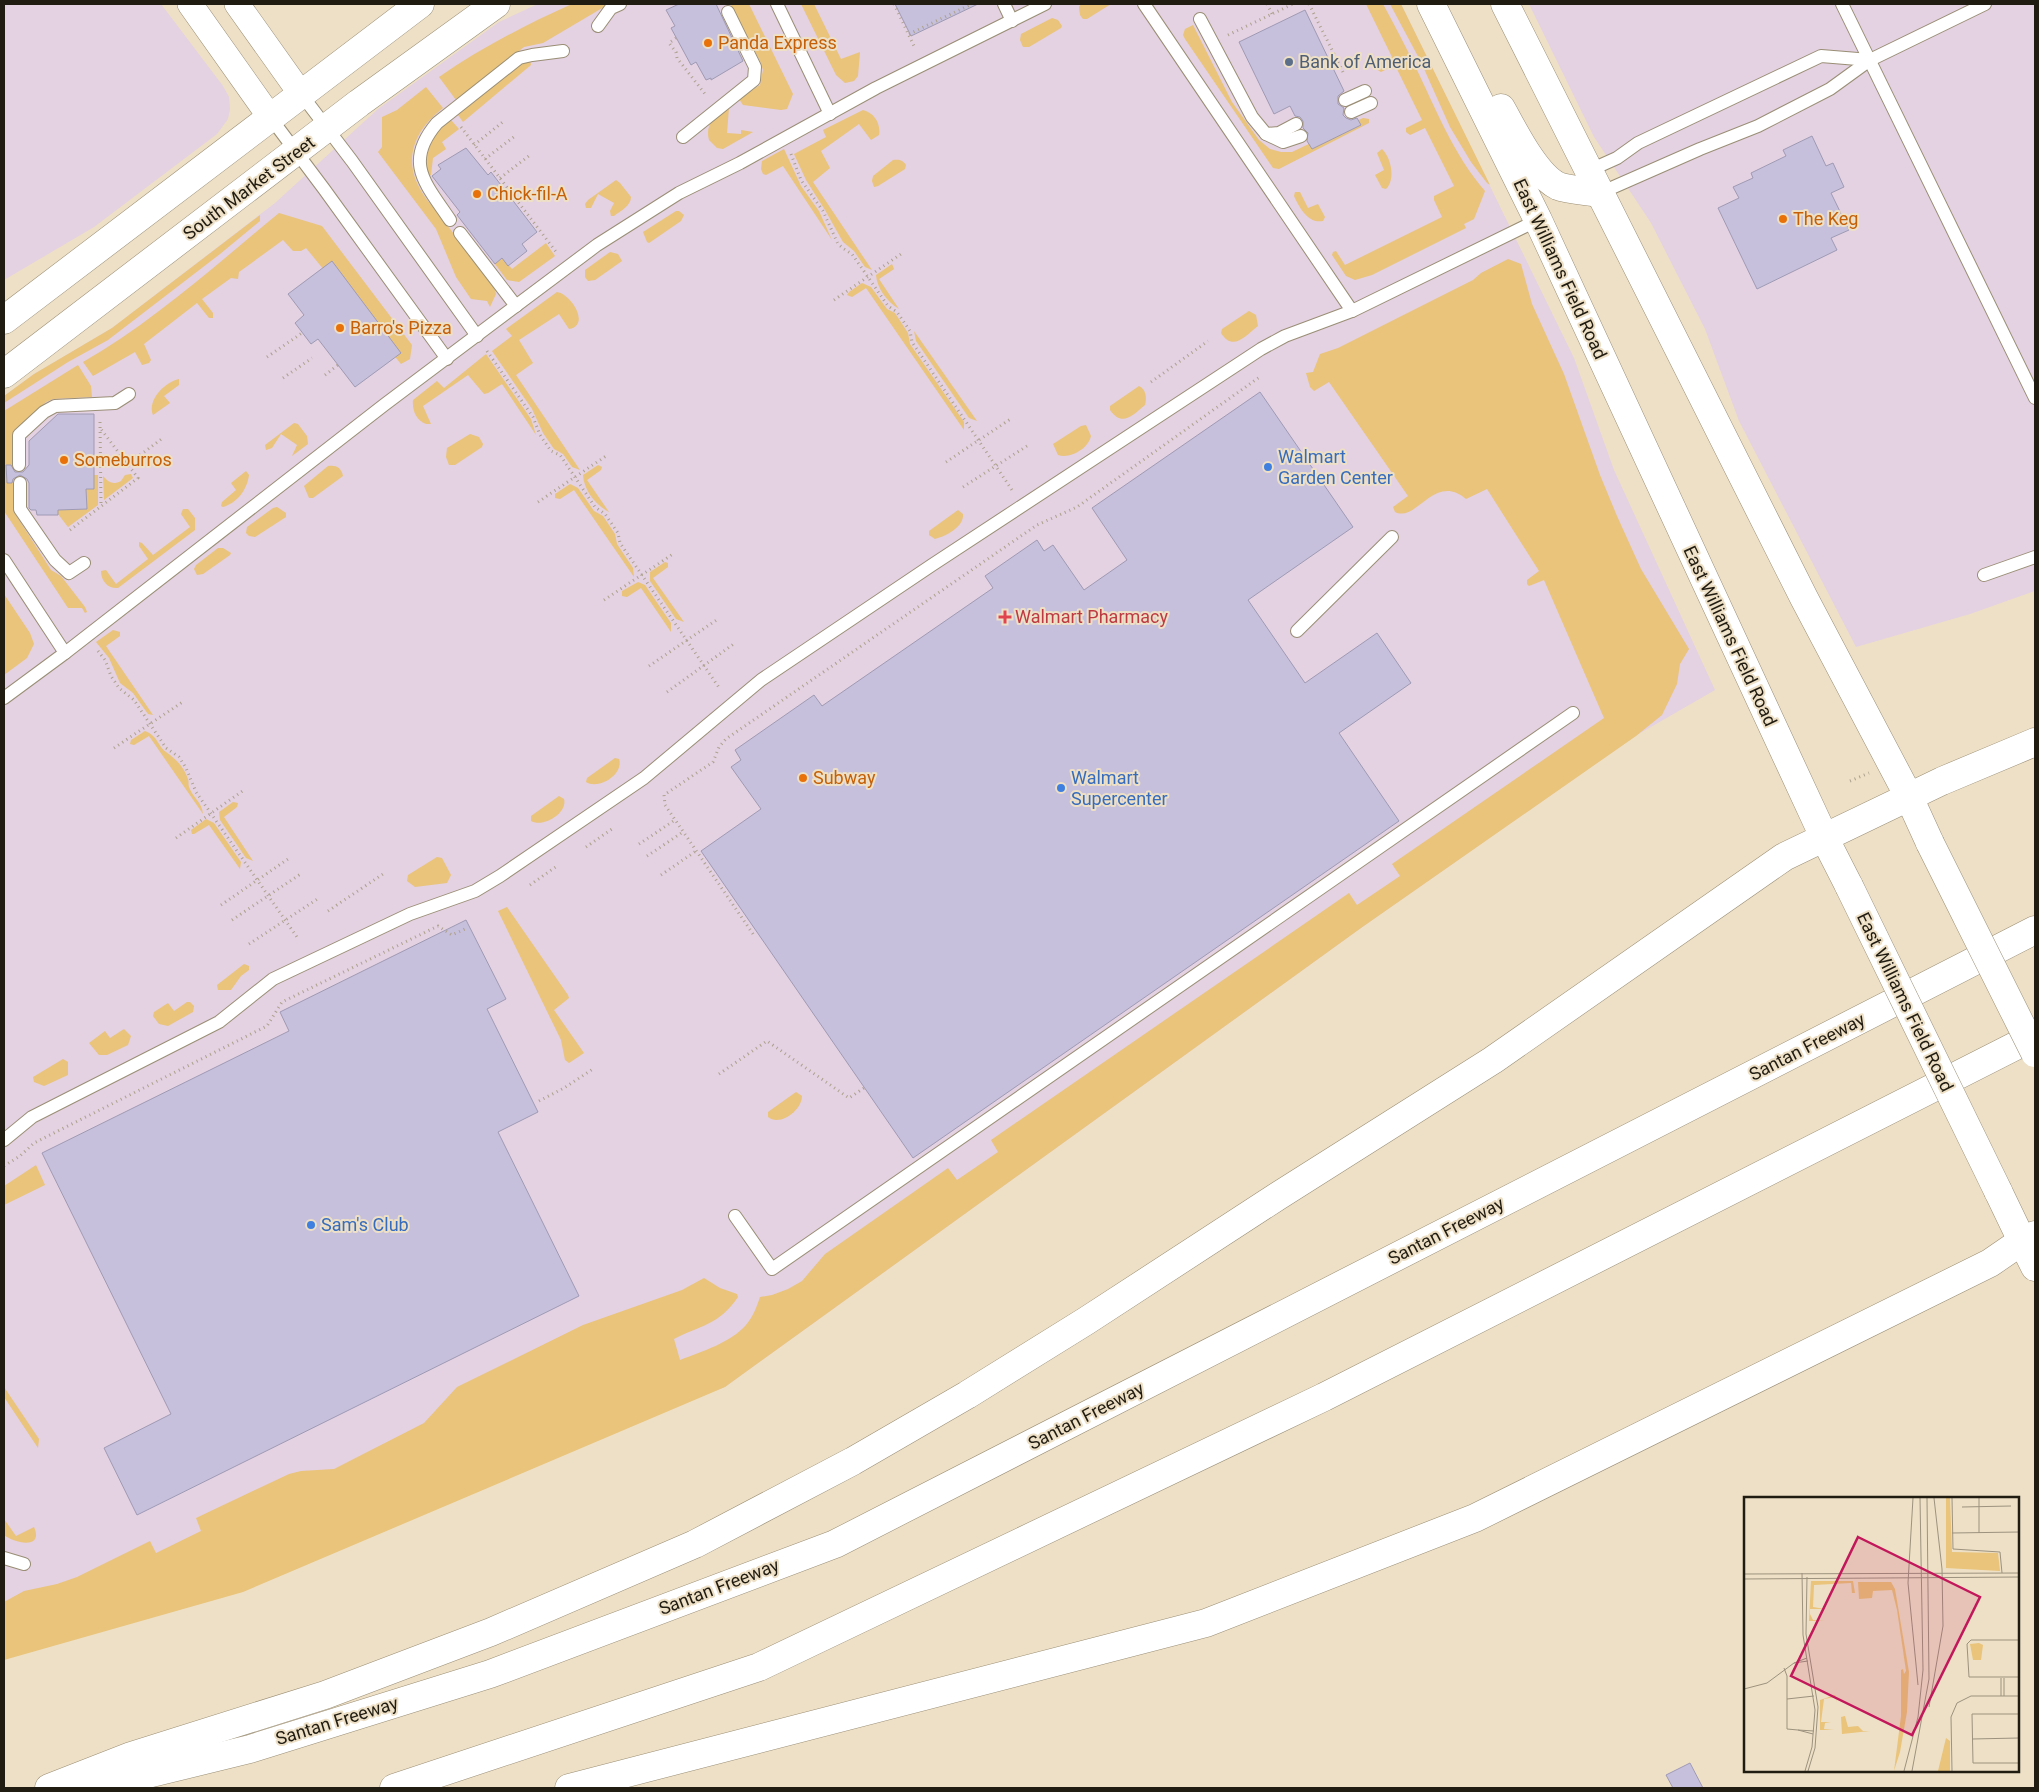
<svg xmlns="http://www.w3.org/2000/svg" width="2039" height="1792" viewBox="0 0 2039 1792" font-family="Roboto,sans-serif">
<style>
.commercial{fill:#e4d1e2}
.green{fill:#e9c47a}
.building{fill:#c6c0dc;stroke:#9f9ab4}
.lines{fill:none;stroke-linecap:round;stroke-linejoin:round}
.lane-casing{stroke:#9a8e75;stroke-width:14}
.street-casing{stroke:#9a8e75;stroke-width:26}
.secondary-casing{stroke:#9a8e75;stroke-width:29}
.primary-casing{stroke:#9a8e75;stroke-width:29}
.highway-casing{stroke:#9a8e75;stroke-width:29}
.path{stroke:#ada18d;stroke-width:3;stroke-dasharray:1 4;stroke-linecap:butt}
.lane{stroke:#fff;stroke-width:12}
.street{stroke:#fff;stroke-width:25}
.secondary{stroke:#fff;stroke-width:28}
.primary{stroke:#fff;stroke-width:28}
.highway{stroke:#fff;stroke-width:28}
.primary-bridge-casing{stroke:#9a8e75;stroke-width:29;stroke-linecap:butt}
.primary-bridge{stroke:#fff;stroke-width:28}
.food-dot{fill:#e8710a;stroke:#eee0c6;stroke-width:2}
.service-dot{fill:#5c6f8a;stroke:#eee0c6;stroke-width:2}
.shop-dot{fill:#3f7fe0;stroke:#eee0c6;stroke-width:2}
.health-dot{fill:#e0444e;stroke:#eee0c6;stroke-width:2}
.labels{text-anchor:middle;stroke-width:4;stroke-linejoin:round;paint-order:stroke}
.food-label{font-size:18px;fill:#c56008;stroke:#eee0c6;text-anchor:start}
.service-label{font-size:18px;fill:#4e5e75;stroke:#eee0c6;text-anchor:start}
.street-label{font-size:18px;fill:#211c12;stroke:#eee0c6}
.shop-label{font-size:18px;fill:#366cbe;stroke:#eee0c6;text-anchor:start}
.health-label{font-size:18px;fill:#be3a42;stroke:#eee0c6;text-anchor:start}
.inset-road{fill:none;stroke:#9c927e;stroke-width:1}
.view{fill:#c2185b;fill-opacity:0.15;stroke:#c2185b;stroke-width:2.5}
.inset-edge{fill:none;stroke:#211c12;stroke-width:2.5}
</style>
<rect width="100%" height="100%" fill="#eee0c6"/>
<g class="commercial">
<path d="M4,4H161L223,86L229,97L230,109L228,119L217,134L94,227L4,280Z"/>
<path d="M538,4H1401L1574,358L1614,470L1715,690L1637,735L1361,928L725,1387L4,1660V396L34,374L112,328L275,203L378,109L499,22Z"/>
<path d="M1529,4H2035V591L1970,614L1856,647L1739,421L1705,329L1651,223L1594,137Z"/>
</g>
<g class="green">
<path d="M572,4H609L543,43L524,47L456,100L439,77C481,48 525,25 572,4Z"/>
<path d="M730,4H749L793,94L787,109L781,110L743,105L739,99L760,85L763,70L760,61Z"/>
<path d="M801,4H814L841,59L860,52L858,76L854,81L845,83L836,75Z"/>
<path d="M1081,4H1111L1087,19H1083L1080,15L1079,7Z"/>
<path d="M1366,4H1383C1394,24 1405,45 1415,66C1436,109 1453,154 1485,191L1474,219L1464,224L1466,228L1372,275L1355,280L1346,276L1332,255L1333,252L1336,251L1345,265L1442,217L1434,200V196L1454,186L1425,128L1410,135L1406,132V128L1422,120L1395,65L1381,72L1376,69V65L1392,57Z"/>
<path d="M1390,4H1401L1490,185L1487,183L1471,162L1450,127L1421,62Z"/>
<path d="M1052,18L1058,20L1062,26L1061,28L1029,47H1023L1020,40L1021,34Z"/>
<path d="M1193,25L1232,102L1259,140L1270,149L1281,152H1292L1363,118L1369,119V123L1279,169L1273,168L1185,39L1183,35L1185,29Z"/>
<path d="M525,60H530L531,65L463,122L458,115Z"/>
<path d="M426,87L443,108C418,127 403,155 418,185C424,198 435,209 443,220C460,242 479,264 494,287L496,294L490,307L487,301L471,299L456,277L436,229L378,152L382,147V117L397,110Z"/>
<path d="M729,108L727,133L741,134V130L753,132L723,149L717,148L709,140C705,121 716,118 729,108Z"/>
<path d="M863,110C874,113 881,123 879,135L871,140L859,124L821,151L830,168L813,182L872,270L865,267L854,251L843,242L825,210L806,180L794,154L826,137L823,130Z"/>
<path d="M451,120L459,129L442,142L446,149L433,158L431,175L429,176C423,152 432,133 451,120Z"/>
<path d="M784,149L801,186L819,211L832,240L783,166L766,175L763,174L761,169L762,161Z"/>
<path d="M1382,149C1391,157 1396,180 1386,189L1382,188L1375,175L1384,170L1377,153Z"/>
<path d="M893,160C899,159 903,160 906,165L905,169L878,186L874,187L872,181L873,176Z"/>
<path d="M616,180L620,183L631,197C631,206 620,211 614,216H611L610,211L614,203L598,194L591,208H586L585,204L588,200Z"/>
<path d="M1295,192H1300L1308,208L1318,204L1325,217L1323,221C1308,224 1299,207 1294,196Z"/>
<path d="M676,211H679L684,215L681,221L649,243L647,242L643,232Z"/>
<path d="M279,213L322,226L412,345L410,359L401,364L306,248L301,251H293L283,240L239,272L238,279L231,278L202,299L213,313V318H209L197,303L144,344L151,360L149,363L142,365L135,352L93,376L83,362C153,322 217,264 279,213Z"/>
<path d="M260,215V221L220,254L108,340L68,362L4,403V396L34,374L112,328Z"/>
<path d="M546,243L555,256L519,282L507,280L495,264L502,258L512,269Z"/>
<path d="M610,252L618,254L622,261L595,280L588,281L585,277V270Z"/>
<path d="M1508,259L1521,264L1532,304L1564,374L1600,475L1617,516L1641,569L1689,649L1680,664L1677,684L1662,715L1636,736L1361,928L725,1387L243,1592L4,1660V1602L24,1591L57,1584L77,1577L150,1541L156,1553L201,1531L196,1518L289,1474L301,1471L334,1469L424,1423L457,1387L583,1325L682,1290L704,1278L720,1288L737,1294L738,1297C719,1325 701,1325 674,1339L680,1360C703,1351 730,1343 746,1325C753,1317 757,1306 760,1297L772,1295L788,1289L802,1281L825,1254L948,1168L957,1180L998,1152L991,1140L1349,893L1357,905L1400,876L1392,864L1604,718L1544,580L1529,586L1527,584V580L1539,571L1487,489L1466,499C1434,472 1417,523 1395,512L1393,507L1408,496L1329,382L1314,391L1310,387L1306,373L1313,372L1320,354L1338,348L1473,280L1481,273Z"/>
<path d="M892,264L894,269L879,279L899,309C887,302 877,288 876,275Z"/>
<path d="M862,283L871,287L887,309L895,313L908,333L910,344L964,422V430L866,288L852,297L847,295L849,292Z"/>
<path d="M557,292C571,294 591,325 569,329L559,314L519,340L533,363L516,375L580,470L572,467L563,454L554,449L543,433L532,409L492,351L512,336L506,329Z"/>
<path d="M1249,311L1256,315L1258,326C1245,336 1233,352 1221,333L1222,329Z"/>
<path d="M914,331L977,421L969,418L916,341Z"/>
<path d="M486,354L531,419L536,435L502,384L488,393L484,394L468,375L423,406L431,424H426C416,420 412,410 413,400L437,381L444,388Z"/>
<path d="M78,365L91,386L92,397L53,399L46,402L13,435L14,512L51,570L61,576L85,607L87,612L85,613L82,608H68L4,511V411Z"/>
<path d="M179,379V385L164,396L170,403L153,415C147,400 165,382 179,379Z"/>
<path d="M1139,386C1146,389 1147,398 1145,405C1132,416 1122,427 1110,410V406Z"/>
<path d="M294,423L298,424L307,436L308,444L292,456L297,445L281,434L272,448L266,450L265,445Z"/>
<path d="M1086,425L1091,436C1088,449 1070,459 1058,455L1053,444L1081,426Z"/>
<path d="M470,434L479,437L483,444L482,447L455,465H449L446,457L447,448Z"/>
<path d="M598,465L602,467L601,470L587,480L609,512C596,505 584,491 583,475Z"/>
<path d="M328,466C336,465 341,467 343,476L313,498H309L304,486Z"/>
<path d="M246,471L249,475C247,490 237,503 223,507L221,506L222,502L236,490L231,483Z"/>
<path d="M131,474L133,478L104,500L103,476C109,483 113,485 121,481L125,475Z"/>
<path d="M94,475H98V505L68,527L58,514V510L87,509L86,489L94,488Z"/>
<path d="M570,484L578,488L594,511L603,516L615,534L617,544L633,568L634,577L574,490L560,499L555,498V494Z"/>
<path d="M277,507L286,513V517L255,537L249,536L246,533L247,527L273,508Z"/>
<path d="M183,509H188L195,518V530L118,588C108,589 101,581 101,571L106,570L116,584L148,559L139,546V542L142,543L153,555L190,527L181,514Z"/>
<path d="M958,510L963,514C964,527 946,536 935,539L929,535V531Z"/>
<path d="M218,548H223L231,553L230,555L203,574L197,575L194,569L196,565Z"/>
<path d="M665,562L668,563V567L653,578L684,622L676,619L650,581V572Z"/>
<path d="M638,582L645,585L671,623V632L641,588L627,597L622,596V591Z"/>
<path d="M4,594L30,633L34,644L27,658L4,675Z"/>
<path d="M113,630L120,632V636L106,646L153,715L148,714L133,693L120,683L109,658L96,642Z"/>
<path d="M145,731C158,736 157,745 166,752C176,759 184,767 188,779C189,781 188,784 189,787C193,798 202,802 203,814L149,736L134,745L130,744L131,740Z"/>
<path d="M615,758L619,759C624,775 598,790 586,782L587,778Z"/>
<path d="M559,796L564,799C568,813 543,828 531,821V816Z"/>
<path d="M233,802L238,803L237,807L224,817L253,861L246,858L220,820L219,812Z"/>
<path d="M206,819L214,823L241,862L240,869L209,825L194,834H192L191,830Z"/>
<path d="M437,857L442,858L451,875L447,883L415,887L407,881L408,875Z"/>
<path d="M507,907L568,995L569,998L554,1010L584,1053L569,1063L565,1060L561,1040L498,911Z"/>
<path d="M244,964L249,966V970L241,976L231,990H218L217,985Z"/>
<path d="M187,1002H190L194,1006L193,1012L168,1026L159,1024L153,1016L154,1012L168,1003L174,1011Z"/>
<path d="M124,1029L131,1036L128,1045L107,1055H99L89,1043L105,1031L110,1038Z"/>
<path d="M63,1059L68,1062V1075L44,1086L34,1082L33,1077Z"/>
<path d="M796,1092L802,1096C802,1110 780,1127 768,1117V1112Z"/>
<path d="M36,1165L45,1185L4,1205V1186Z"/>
<path d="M4,1387L39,1439L38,1448L4,1397Z"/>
<path d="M4,1519L16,1536L34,1527C44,1550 14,1543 4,1535Z"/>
</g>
<g class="building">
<path d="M679,4H716L743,61L711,80V78L706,80L696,62L691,65L671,28L675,26L666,10Z"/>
<path d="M895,4H978L911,36Z"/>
<path d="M1305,10L1344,91L1338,96V104L1344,108L1343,115L1346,118L1351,120L1357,118L1361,125L1312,149L1307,141L1308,133L1303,128V121L1300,117L1295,116L1290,106L1274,114L1239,42Z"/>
<path d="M1812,136L1826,166L1833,163L1844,187L1831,193L1849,230L1831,238L1837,250L1757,289L1718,208L1739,198L1733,187L1753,178L1751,173L1786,156L1783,150Z"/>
<path d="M466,148L488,175L491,172L537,232L522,244L527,251L508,266L502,258L495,264L457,215L460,212L432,176L441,169L438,165Z"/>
<path d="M332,261L401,353L355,387L318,339L311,344L295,323L304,315L288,294Z"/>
<path d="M1260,392L1353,527L1248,600L1305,683L1377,633L1411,683L1339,733L1399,821L913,1158L701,851L761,809L731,767L741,760L735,750L814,695L822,706L993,588L985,576L1037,540L1044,551L1053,545L1084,590L1127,560L1092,508Z"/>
<path d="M58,414H94V489H86L87,509L58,510V515H37L36,510H31L29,508V483L27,479L20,475L13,479L12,483H7L6,465H11L15,472H23L29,465V441Z"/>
<path d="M466,920L506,999L487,1009L538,1112L498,1132L579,1296L137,1515L104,1448L171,1414L42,1153L289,1031L280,1012Z"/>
<path d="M1690,1763L1703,1788H1673L1666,1775Z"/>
</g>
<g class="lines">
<g class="lane-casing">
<g id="lane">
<path d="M777,4L830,114"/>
<path d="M1004,4L1012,21"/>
<path d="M1144,4L1352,311"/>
<path d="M1842,4L2035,398"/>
<path d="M1200,19L1252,117L1266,134L1283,142L1301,136"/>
<path d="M598,26L611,8L620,4"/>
<path d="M301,94L352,161L477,336"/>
<path d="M1345,100L1365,91"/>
<path d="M1351,112L1371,103"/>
<path d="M270,117L324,189L447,359"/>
<path d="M1266,134L1279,133L1296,124"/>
<path d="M683,137L754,80L755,67L728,12"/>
<path d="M1588,171L1617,158L1638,143L1821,56L1870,60"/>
<path d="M1600,193L1700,149L1758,126L1830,89L1870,60L1985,4"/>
<path d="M450,220C426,184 403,163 437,123L519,58L532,55L563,51"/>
<path d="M460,233L516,306"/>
<path d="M19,465V435L44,412L55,406L115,403L129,394"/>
<path d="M20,483V509L55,560L69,573L84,563"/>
<path d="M4,560L65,653"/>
<path d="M1984,575L2035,557"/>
<path d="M1297,631L1392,537"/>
<path d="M4,698L65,653L384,405L597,245L679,193L740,163L876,88L1045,4"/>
<path d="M4,1140L32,1117L219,1022L273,979L410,914L475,891L500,876L644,778L761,680L932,565L1261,349L1285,336L1352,311L1538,220"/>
<path d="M735,1216L772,1269L1573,713"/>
<path d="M4,1558L24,1564"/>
</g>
</g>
<g class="street-casing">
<g id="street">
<path d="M190,4L270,117"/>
<path d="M237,4L301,94"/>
</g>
</g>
<g class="secondary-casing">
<g id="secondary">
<path d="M1431,4L1538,220L1824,837"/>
<path d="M1505,4L1804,598L1909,797"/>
<path d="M1501,108C1513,129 1535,175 1558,186C1568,190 1588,191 1600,193"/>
<path d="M4,320L420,4"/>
<path d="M4,374L359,103L496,4"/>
<path d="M2022,1241L2035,1267"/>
</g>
</g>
<g class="primary-casing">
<g id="primary">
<path d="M1909,797L1930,843"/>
<path d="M1824,837L1849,886"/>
<path d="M1998,1191L2022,1241"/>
</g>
</g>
<g class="highway-casing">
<g id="highway">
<path d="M49,1788L131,1756L325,1695L491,1632L695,1544L853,1461L967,1395L1086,1321L1278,1196L1493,1060L1784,857L1942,781L2035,742"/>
<path d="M90,1788L250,1749L490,1674L835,1544L2035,930"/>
<path d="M394,1788L759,1667L1324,1397L2035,1036"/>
<path d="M569,1788L1206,1623L1475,1518L1990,1263L2022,1241L2035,1235"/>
</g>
</g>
<g class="path">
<path d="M894,4L915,48"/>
<path d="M1267,4L1272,14"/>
<path d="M1309,4L1343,72"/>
<path d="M909,34L972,4"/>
<path d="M1228,35L1293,4"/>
<path d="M676,38L669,43L676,52L677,58L705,94L706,93"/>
<path d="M461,127L557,253"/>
<path d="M474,145L504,121"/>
<path d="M791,154L801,180L823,211L838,244L844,249L852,254L888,306L897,312L910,331L912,342L1012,490"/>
<path d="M485,159L515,136"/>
<path d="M500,178L530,155"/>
<path d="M834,300L901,254"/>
<path d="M487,351L533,417L540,435L551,451L560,455L595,507L605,514L618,533L620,543L720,689"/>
<path d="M267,357L302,333"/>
<path d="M325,375L338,365"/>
<path d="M283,378L312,358"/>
<path d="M1151,382L1208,341"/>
<path d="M100,422L101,505"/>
<path d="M100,461L126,462"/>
<path d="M946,462L1012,418"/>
<path d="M128,464L163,438"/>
<path d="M963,487L1030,444"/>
<path d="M538,502L606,456"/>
<path d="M70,530L138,478L100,428"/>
<path d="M604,600L673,554"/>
<path d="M98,651L105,660L111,676L119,688L134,700L166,748L179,757L186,768L196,792L299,940"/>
<path d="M649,666L718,619"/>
<path d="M667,692L735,643"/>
<path d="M114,748L184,701"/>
<path d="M1850,781L1869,773"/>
<path d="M176,838L244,790"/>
<path d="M639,844L675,820"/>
<path d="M586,847L612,829"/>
<path d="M647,856L683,832"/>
<path d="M661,875L696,851"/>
<path d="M530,885L557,866"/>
<path d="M221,905L291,857"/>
<path d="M328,911L383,874"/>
<path d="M232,920L302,873"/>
<path d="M753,934L665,805L664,795L713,762L719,747L726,739L1037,525L1077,507L1261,376"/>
<path d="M249,944L319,898"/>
<path d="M719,1074L767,1041L849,1098L864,1088"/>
<path d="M539,1101L564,1088L593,1069"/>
<path d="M4,1166L20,1156L34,1143L267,1026L282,1002L438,926L452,935L467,928"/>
</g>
<use href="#lane" class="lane"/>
<use href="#street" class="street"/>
<use href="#secondary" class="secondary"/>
<use href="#primary" class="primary"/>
<use href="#highway" class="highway"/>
<g class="primary-bridge-casing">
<g id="primary-bridge">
<path d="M1930,843L2035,1053"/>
<path d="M1849,886L1998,1191"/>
</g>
</g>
<use href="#primary-bridge" class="primary-bridge"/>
</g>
<g class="food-dot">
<circle cx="708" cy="43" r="5"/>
<circle cx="477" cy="194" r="5"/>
<circle cx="1783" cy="219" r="5"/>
<circle cx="340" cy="328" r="5"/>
<circle cx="64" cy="460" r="5"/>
<circle cx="803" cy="778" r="5"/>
</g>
<circle class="service-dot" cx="1289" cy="62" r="5"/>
<g class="shop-dot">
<circle cx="1268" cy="467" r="5"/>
<circle cx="1061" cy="788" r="5"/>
<circle cx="311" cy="1225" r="5"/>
</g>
<path class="health-dot" d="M1002.5 609.5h5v5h5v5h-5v5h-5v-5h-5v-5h5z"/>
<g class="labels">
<g class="food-label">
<text x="718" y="49">Panda Express</text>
<text x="487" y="200">Chick-fil-A</text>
<text x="1793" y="225">The Keg</text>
<text x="350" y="334">Barro's Pizza</text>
<text x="74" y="466">Someburros</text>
<text x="813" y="784">Subway</text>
</g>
<g class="service-label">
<text x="1299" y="68">Bank of America</text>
</g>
<g class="street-label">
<text transform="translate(249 188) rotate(-37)" y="6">South Market Street</text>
<text transform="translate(1560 269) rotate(65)" y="6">East Williams Field Road</text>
<text transform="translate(1730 636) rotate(65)" y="6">East Williams Field Road</text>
<text transform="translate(1905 1002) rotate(64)" y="6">East Williams Field Road</text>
<text transform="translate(1807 1047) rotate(-27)" y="6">Santan Freeway</text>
<text transform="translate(1446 1231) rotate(-27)" y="6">Santan Freeway</text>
<text transform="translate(1086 1416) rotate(-27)" y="6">Santan Freeway</text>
<text transform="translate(719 1587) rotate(-21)" y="6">Santan Freeway</text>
<text transform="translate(337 1721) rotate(-17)" y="6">Santan Freeway</text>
</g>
<g class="shop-label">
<text x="1278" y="463">Walmart<tspan x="1278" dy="21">Garden Center</tspan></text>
<text x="1071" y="784">Walmart<tspan x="1071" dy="21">Supercenter</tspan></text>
<text x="321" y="1231">Sam's Club</text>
</g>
<g class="health-label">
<text x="1015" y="623">Walmart Pharmacy</text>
</g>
</g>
<g transform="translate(1744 1497)">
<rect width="275" height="275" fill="#eee0c6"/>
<path d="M202,1H206L208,55L254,56L256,74L202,71ZM67,84H109L111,96H108L107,86L70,88L69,110L81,112H66V117L69,123L80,124H65ZM114,85H147L151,92L165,175L163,215L156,255L150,274L157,219V173L159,172L160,177L162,174L153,113L148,93L129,94L128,101L115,102ZM235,146L239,148L237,163H229L226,147ZM91,198L93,206L91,200L80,202L77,225H87L81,226L80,232L90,233H76V203ZM101,219L104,230L114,229L119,234H126L98,237L97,220ZM202,241L206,244V274H194Z" fill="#e9c47a"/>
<path class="inset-road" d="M169,1L164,86L174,188M208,1L209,52L256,55L258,76M218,10L267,9M208,36L275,35M235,36V1M58,76L59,138L71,213L68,250L61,274M0,77L275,76M63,80L62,137L74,210L71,251L64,274M0,82L275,80M275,143H227L223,147L225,180H275M63,161L50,166L64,164M40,171L43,179V232L54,233M0,192L23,186L50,166M257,199V181M260,199V181M43,202L70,199M185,210L199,129L198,72L190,1M275,217H228L229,266H275M69,237L54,233L70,234M228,242L275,241M160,274L174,220L179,173L176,1M168,274L185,182L183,1M208,274L207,220L213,206L227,199H275"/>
<path class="view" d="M114,40L236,100L168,238L47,179Z"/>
<rect width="275" height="275" class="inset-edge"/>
</g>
<rect width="2039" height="1792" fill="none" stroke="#211c12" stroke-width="10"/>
</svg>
